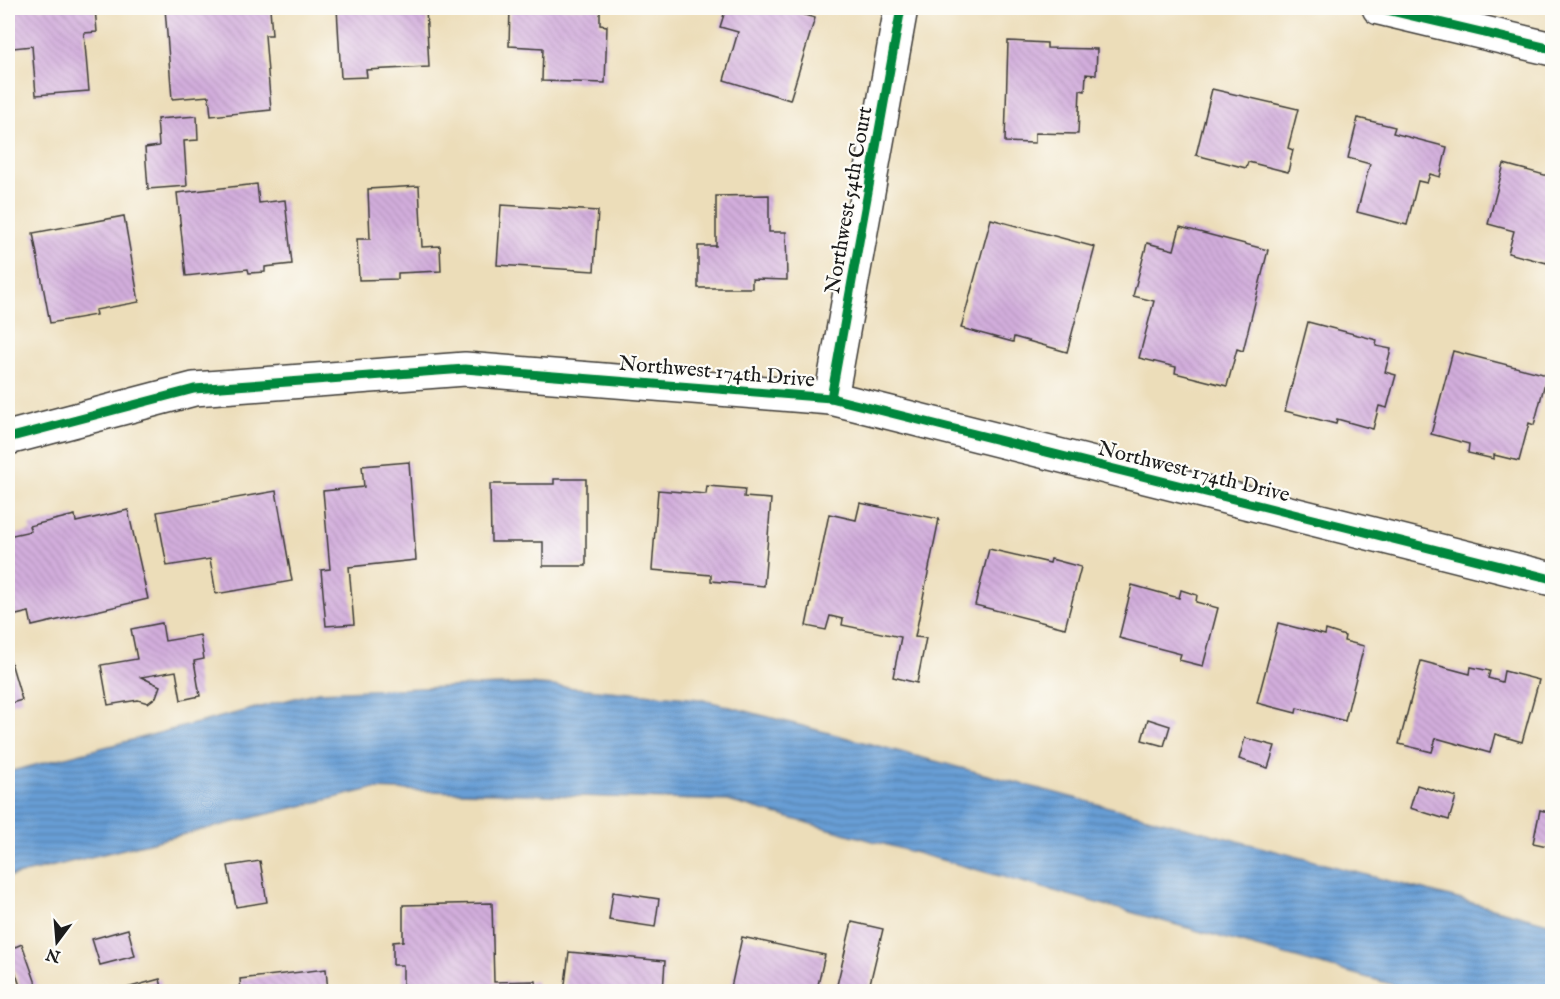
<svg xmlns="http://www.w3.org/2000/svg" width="1560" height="999" viewBox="0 0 1560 999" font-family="'IM FELL English',serif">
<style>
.water{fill:url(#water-rules);stroke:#425d78;stroke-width:1.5}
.building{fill:url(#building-back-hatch)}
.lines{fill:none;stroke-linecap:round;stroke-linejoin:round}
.minor-casing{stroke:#3b3934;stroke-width:36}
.tertiary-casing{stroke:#3b3934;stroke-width:36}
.minor{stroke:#fff;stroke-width:33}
.tertiary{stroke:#fff;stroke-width:33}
.cycleway-casing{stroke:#fdfcf7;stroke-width:13}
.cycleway{stroke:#00873e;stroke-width:9}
.labels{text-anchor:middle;stroke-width:4.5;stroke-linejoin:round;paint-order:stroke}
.street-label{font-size:21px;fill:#1c1c1c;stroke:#fdfcf7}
</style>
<defs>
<pattern id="water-rules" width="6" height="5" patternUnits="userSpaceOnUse" patternTransform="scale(1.5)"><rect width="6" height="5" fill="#689ed5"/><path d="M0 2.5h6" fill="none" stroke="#5580ac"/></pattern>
<pattern id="building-back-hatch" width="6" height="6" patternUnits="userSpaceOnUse" patternTransform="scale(1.5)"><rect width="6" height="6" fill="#d2addc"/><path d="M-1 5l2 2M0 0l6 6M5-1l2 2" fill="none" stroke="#b494bc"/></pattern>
</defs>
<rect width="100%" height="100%" fill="#fdfcf7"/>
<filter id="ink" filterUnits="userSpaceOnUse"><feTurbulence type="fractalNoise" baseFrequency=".0167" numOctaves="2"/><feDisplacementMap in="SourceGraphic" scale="12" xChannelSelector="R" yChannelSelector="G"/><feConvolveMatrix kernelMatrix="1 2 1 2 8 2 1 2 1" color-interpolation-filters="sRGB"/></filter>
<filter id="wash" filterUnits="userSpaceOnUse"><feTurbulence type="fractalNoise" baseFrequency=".008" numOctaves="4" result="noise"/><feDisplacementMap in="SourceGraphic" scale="24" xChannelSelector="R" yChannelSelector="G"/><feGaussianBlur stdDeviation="1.35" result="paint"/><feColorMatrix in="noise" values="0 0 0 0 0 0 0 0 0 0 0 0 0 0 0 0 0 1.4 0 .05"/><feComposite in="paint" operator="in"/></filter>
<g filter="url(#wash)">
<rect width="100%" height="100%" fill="#ecddb9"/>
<path class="water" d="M529,684L700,699L1552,924V991H1416L728,801L371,789L8,877V772L318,692Z"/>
<g id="blocks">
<g class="building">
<path d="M10,8H95L97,32L84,33L89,91L36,95L32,46L13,48Z"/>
<path d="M165,8H270L272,35H265L271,110L211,116L209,96L172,99Z"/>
<path d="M337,8H426L429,67L366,70L367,77L341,78Z"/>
<path d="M510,8H600V25L607,26L605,83L542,81L543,48L509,46Z"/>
<path d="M726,8H781L815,18L790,100L724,80L738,32L720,27Z"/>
<path d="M1008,41L1047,43V48L1097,49L1096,75L1086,74L1085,91L1080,90L1078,134L1035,133V143L1005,142Z"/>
<path d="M1212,89L1298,109L1288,148L1293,150L1288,172L1248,162L1246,168L1196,155Z"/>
<path d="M197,116L198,140L184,141L187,186L148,189L145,148L159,146L157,119Z"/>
<path d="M1358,118L1395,127L1393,133L1447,147L1440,177L1430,174L1427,183L1418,181L1407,225L1357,212L1370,164L1348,158Z"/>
<path d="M1504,164L1552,177V240L1547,263L1508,253L1514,231L1488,224Z"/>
<path d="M257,184L259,203L285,200L292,264L265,267V272L249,273L248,269L186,276L177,193Z"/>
<path d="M419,186L422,247L440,246L441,271L398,273V279L359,280L357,239H370L368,189Z"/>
<path d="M769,195V232H786L787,280L752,279V288H698V246H716V196Z"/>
<path d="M501,205L598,211L594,271L497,265Z"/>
<path d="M124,216L139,302L95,310L96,315L50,323L33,233Z"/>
<path d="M991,219L1095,247L1067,352L1014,337L1013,342L961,328Z"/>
<path d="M1180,227L1268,250L1243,351L1237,349L1227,386L1175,373L1176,367L1139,358L1154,301L1133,296L1147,243L1174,250Z"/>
<path d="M1308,322L1377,340L1376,346L1391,349L1385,372L1396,375L1387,408L1379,406L1373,429L1337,419L1336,424L1285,411Z"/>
<path d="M1453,351L1547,375L1534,425L1529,423L1519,461L1494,455V459L1468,453L1469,444L1431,434Z"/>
<path d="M409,462L416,560L349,567L354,624L326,626L321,570L330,569L323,491L364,487L362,466Z"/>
<path d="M554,479H586V566H543V542H491L490,484H554Z"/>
<path d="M707,486L745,489L744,497L771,499L764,586L711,581V575L652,570L658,490L706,494Z"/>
<path d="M276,491L292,581L216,594L210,559L167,566L157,512Z"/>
<path d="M860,503L939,519L915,637L926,638L917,683L893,677L901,637L842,625L843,619L830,616L826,630L806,626L829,514L856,520Z"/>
<path d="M128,510L148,599L32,626L29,612L8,617V552L11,551L8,536L31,531L29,526L75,515L76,522Z"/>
<path d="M989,549L1050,563L1051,559L1081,567L1065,628L975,605Z"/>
<path d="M1132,585L1179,598L1181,590L1197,595L1196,602L1218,608L1203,666L1179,660L1181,654L1119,638Z"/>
<path d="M162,623L165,641L200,635L204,659L194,661L200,696L181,700L176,671L141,677L160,686L156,697L148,703L138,700L108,705L101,665L137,659L131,629Z"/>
<path d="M1278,623L1325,635L1326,630L1345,636L1344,641L1364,646L1345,721L1297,708L1296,713L1257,703Z"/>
<path d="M8,652L22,700L8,704Z"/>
<path d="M1421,661L1470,674L1471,667L1490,671L1488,678L1502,682L1504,671L1539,680L1522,742L1495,734L1490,753L1436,738L1432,752L1399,744Z"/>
<path d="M1148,719L1170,726L1164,746L1142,740Z"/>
<path d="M1245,738L1275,746L1268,768L1239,759Z"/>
<path d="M1417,785L1456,797L1449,820L1410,808Z"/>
<path d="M1540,810L1552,813V847L1533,843Z"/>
<path d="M260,861L267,902L236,907L228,866Z"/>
<path d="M613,892L659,899L655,927L609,920Z"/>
<path d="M492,903L494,982L536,981L537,992H403V965H393V942L403,941V905Z"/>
<path d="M852,922L883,929L868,992L837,985Z"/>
<path d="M128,929L135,956L100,965L92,939Z"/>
<path d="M742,937L825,955L818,985L831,987L830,992H730Z"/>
<path d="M22,944L39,992H22L8,950Z"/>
<path d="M569,952L665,961L663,992H564Z"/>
<path d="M326,969L328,992H241L240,979Z"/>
<path d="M160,979L163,992H119V990Z"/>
</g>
</g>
</g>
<g filter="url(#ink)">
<use href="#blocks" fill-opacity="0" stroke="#3b3934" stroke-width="1.5"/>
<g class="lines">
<g class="minor-casing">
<g id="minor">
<path d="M831,398L901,8"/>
<path d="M8,438L194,389L465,369L831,398L1552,579"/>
</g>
</g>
<g class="tertiary-casing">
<path id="tertiary" d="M1379,8L1552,49"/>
</g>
<use href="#minor" class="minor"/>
<use href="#tertiary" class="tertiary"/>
<g class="cycleway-casing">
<g id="cycleway">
<path d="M1379,8L1552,49"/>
<path d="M831,398L901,8"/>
<path d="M8,438L194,389L465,369L831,398L1552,579"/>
</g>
</g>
<use href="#cycleway" class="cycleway"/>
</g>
</g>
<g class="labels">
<g class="street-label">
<text transform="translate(848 200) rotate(-80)" y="7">Northwest 54th Court</text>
<text transform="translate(717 371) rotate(5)" y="7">Northwest 174th Drive</text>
<text transform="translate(1194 471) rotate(14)" y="7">Northwest 174th Drive</text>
</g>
</g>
<rect width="1560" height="999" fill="none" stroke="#fdfcf7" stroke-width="30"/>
<g transform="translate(57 942) rotate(196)" stroke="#fdfcf7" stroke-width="4.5" paint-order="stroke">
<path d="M0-4.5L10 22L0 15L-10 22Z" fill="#1c1c1c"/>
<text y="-9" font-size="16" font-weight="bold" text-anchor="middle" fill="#1c1c1c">N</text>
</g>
</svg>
